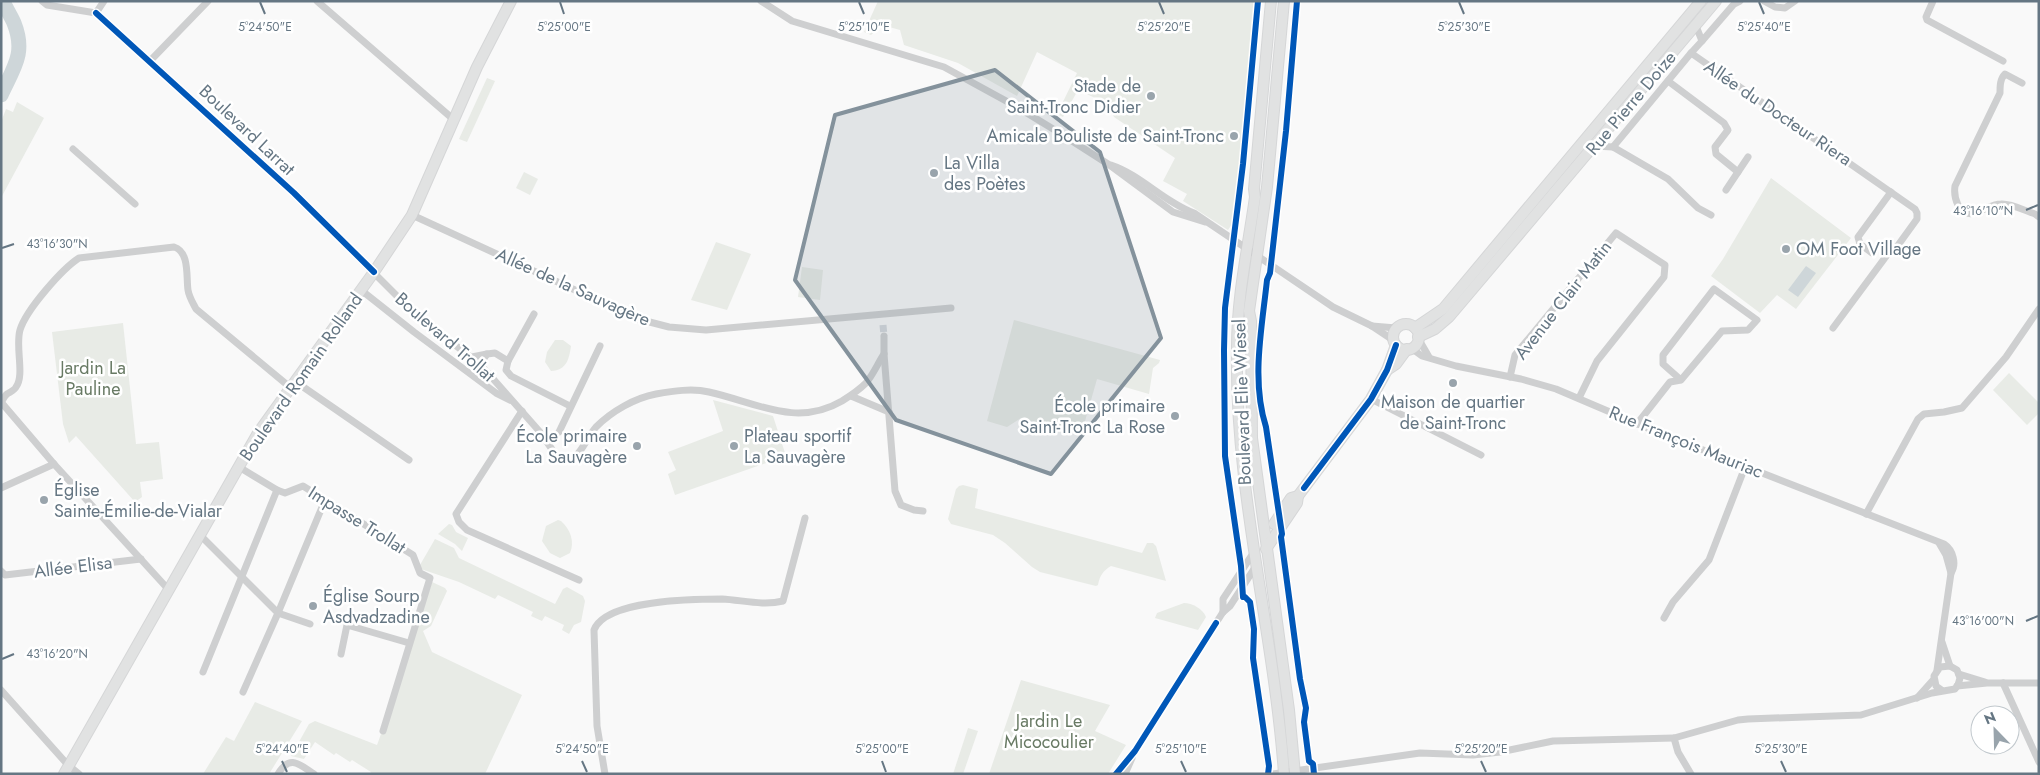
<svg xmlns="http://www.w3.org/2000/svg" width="2040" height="775" viewBox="0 0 2040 775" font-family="Jost,sans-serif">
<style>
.green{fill:#e8ebe6}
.water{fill:#ced6d9}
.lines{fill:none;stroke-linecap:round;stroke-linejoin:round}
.river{stroke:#ced6d9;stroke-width:15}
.street-tunnel{stroke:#d4d8dc;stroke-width:7;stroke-dasharray:7 3.5;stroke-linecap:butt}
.secondary-casing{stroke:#d5d6d7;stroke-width:12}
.street{stroke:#cecfd0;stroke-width:7}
.secondary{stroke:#e1e2e2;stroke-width:10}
.cycleway-casing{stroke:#fff;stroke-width:9}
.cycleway{stroke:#0057b8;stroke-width:6}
.marked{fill:#84929c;fill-opacity:0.2;stroke:#84929c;stroke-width:4;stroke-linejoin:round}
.ticks{fill:none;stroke:#657683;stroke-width:2}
.poi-dot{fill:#99a4ac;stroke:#fff;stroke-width:2}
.labels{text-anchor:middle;stroke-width:5;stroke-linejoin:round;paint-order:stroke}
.poi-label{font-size:18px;fill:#657683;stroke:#fff;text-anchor:start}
.street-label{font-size:18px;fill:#657683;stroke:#fff}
.park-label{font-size:18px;fill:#687a64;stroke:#fff}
.ticks-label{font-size:12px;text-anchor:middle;fill:#657683;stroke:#fff;stroke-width:5;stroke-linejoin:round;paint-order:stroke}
</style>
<rect width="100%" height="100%" fill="#f9f9f9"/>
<g class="green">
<path d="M878,1H1256L1239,169L1232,224L1228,230L1183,201L1187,194L1163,181L1175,158L1114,117L1108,104L1078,90L1063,117L1057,114L1077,73L1037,52L1017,96L958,63L904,45L900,30L882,25L871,35L864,32Z"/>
<path d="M487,78L495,81L467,142L459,139Z"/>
<path d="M17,102L44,118L1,198V122L6,109L13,112Z"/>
<path d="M524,172L538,179L530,195L516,188Z"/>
<path d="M1771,178L1851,238L1796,309L1777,295L1760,313L1711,276L1723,259Z"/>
<path d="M716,242L751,254L727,310L691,300Z"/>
<path d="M802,267L823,270L820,300L798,297Z"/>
<path d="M1014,320L1160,360L1159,363L1153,368L1149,394L1097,379L1081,435L1021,418L1007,427L987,421Z"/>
<path d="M123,323L136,444L159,442L163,479L140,482L142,497L135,502L76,436L69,443L63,424L52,332Z"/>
<path d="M555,340H563L571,346C569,359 567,370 551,371L545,362L547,352Z"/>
<path d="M2009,373L2039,403V413L2027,425L1993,390Z"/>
<path d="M713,400L773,416L786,456L675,495L668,474L676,470L668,452L723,431Z"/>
<path d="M963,485L978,489L975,508L1142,553L1147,543H1153L1156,546L1166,581L1111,566C1103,571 1100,575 1098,585L1096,586L1040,572L1032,567L1005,543L993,535L951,524L948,519L956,489L959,486Z"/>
<path d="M558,520L561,521C570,529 575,541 570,553L560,558L550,553L542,541L546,526Z"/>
<path d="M449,524L452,525L456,532L468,538L462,551L455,544L438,534Z"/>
<path d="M435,539L454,548L459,558L555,604L563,589L567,587L583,596L585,601L581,622L574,625L569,634L562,630L564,625L545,616L542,621L531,616L533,612L498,595L495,599L459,582L421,569L420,565Z"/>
<path d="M432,582L445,588L447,591L431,626L423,631L432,652L522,695L485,774H370L371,772L352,760L350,762L336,753L334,755L315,742L304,759L291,756L309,724L315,721L377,745L381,734H384Z"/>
<path d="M1184,603C1192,603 1203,609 1206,617L1198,630L1155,618L1157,613Z"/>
<path d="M1021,680L1110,705L1095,731L1126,745L1108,774H989Z"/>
<path d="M255,702L302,721L269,774H203L226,737L234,741Z"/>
<path d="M968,728L978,731L963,774H953Z"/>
</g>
<path class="water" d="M1806,266L1816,273L1798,297L1788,290Z"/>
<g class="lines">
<path class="river" d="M1,95C14,67 26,53 14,23C11,16 6,9 3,1"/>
<path class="street-tunnel" d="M883,325L884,336"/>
<g class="secondary-casing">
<g id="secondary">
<path d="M1271,1L1254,189L1255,197C1248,247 1237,296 1237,347C1234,491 1274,631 1284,774"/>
<path d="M1284,1L1267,187L1249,311L1251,321L1252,438L1289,710L1295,774"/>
<circle cx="1406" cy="337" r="13"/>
<path d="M1415,328L1443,309L1701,1"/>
<path d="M1418,337L1435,329L1449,317L1716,1"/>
<path d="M1387,370L1396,364L1407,349"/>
<path d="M1274,524L1291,498L1298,496"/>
<path d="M1266,549L1297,503L1298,496L1371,399L1387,370L1396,345"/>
<path d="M64,774L258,433L374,272L412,215L477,67L511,1"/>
</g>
</g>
<g class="street">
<path d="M42,1L47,5L96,13L150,61L294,193L405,304L430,326L480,364L540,432L560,461C564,461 570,461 574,458C583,450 588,436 596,427C612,411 635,398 656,394C673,391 692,388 709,392C755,402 796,428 842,401C850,396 859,390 866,383C873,375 878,363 884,354"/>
<path d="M317,1L453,119"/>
<path d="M761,1L792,21L944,67L1017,107L1058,132L1108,164L1173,212L1205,222"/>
<path d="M1764,1L1775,7L1785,8L1795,1"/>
<path d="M1933,1L1926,17L1927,20L2003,61"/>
<path d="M96,13L104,1"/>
<path d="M1696,26L1702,41L1691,53L1915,209L1917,213V219L1896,248L1890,251L1833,328"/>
<path d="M1702,41L1734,4L1740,1"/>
<path d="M150,61L208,1"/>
<path d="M1668,81L1724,123L1728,130L1715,147L1716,154L1738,172"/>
<path d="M2022,83L2005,74C2000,79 2000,86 2000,93L1955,186C1954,193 1955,199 1958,205C1970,225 1985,204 2001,204C2011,203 2025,211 2035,214L2039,217"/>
<path d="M1595,146L1613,147L1691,53"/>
<path d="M1613,147L1668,179L1698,208L1711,215"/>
<path d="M73,149L135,204"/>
<path d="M1111,165C1141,175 1164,202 1194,213L1333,307L1372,326L1393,340"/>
<path d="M1726,190L1748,157"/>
<path d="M412,215L638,319L669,327L706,330L951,308"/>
<path d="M1872,253L1860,244L1858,237L1891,192"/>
<path d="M361,290L414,332L496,393L510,400"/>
<path d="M1372,326L1396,328"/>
<path d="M884,336V354L895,491L901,505L914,510L923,511"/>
<path d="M1418,338L1429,357"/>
<path d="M1411,348L1422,356L1456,366L1521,379L1556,389L1657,432L1944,544C1953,550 1957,564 1951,573L1937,670"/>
<path d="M487,354L495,353L508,361L534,314"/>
<path d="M472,357L487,354L480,364"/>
<path d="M508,361L506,370L511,376L570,406"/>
<path d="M1510,377L1515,355L1616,233L1665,265L1664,277L1597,361L1579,398"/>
<path d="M296,382L409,460"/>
<path d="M851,396L889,412"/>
<path d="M1371,399L1481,455"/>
<path d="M1,402L54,464L168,589"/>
<path d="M1,403C3,400 4,396 7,394C10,392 15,390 16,387C25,375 15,347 20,330C26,310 62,269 79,258L174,247C190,252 186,277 188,290C189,297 193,303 196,309L291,388"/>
<path d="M522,411L456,514L459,522L467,530L579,580"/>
<path d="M1637,424L1670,382L1681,380L1722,331L1748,330L1757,320L1714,289L1663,355V364L1681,380"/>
<path d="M559,432L600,346"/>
<path d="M239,467L277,490L285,493L303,486L413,555L420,573L430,578L383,731"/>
<path d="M1,488L54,464"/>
<path d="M1866,514L1918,419L1924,414L1944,412L1962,408L2006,357L2039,309"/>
<path d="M200,535L278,613L310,624"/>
<path d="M1939,543L1946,555L1951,573"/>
<path d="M1,571L5,575L141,559"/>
<path d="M1223,612V599L1254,552"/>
<path d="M1664,618L1673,602L1709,560L1745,467"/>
<path d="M1942,642L1950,666"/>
<path d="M341,654L347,625L409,643"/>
<path d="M203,672L277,490"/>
<path d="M1959,674L1985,682"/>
<path d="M2003,683L2039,762"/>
<path d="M1957,686L1987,683H2039"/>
<path d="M1,690L68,765L79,774"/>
<path d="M243,692L278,613L325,500"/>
<path d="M1917,698L1934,679"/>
<path d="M1674,738L1678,752L1691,774"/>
<path d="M278,774C290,754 299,764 314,774"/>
<path d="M605,774L597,726L594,630C605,600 694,599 722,599C742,600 763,606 783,601L805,518"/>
<path d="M1116,774L1135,751L1223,612L1230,606L1256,566"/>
<path d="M1125,774L1132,758"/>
<path d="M1273,774L1420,753L1473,755L1500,752L1553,741L1674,738L1738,720L1748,719L1861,715L1932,693L1955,689L1958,685L1960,678L1957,670L1950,666L1940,667L1934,676L1936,686L1943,691"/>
</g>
<use href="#secondary" class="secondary"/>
<g class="cycleway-casing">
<g id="cycleway">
<path d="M1258,1L1243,164L1225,308L1224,350L1225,456L1241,566L1243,597H1245L1250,602L1254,629L1253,658L1269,766L1268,774"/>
<path d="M1297,1L1286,131L1270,273L1267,280C1262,328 1251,380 1266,427L1282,534L1281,537L1300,679L1306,708L1304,722L1309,761L1313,764L1314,774"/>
<path d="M96,13L294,193L374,272"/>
<path d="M1304,488L1371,399L1387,370L1396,345"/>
<path d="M1116,774L1135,751L1216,623"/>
</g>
</g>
<use href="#cycleway" class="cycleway"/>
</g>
<path class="marked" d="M995,70L1100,152L1161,338L1051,474L896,420L795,280L835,115Z"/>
<path class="ticks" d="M260,2L265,14M560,2L564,14M859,2L864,14M1159,2L1164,14M1459,2L1464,14M1759,2L1764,14M2026,210L2038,205M2,248L14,244M2026,621L2038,616M2,659L14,654M282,761L287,772M582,761L587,772M882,761L886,772M1181,761L1186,772M1481,761L1486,772M1781,761L1786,772"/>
<g class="poi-dot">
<circle cx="1151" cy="96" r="5"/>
<circle cx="1234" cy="136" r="5"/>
<circle cx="934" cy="173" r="5"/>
<circle cx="1786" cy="249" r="5"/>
<circle cx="1453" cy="383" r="5"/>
<circle cx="1175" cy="416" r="5"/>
<circle cx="637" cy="446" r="5"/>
<circle cx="734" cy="446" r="5"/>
<circle cx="44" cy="500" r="5"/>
<circle cx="313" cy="606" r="5"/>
</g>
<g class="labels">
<g class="poi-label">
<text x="1141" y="92" text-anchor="end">Stade de<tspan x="1141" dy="21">Saint-Tronc Didier</tspan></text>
<text x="1224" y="142" text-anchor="end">Amicale Bouliste de Saint-Tronc</text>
<text x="944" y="169">La Villa<tspan x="944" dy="21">des Poètes</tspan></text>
<text x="1796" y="255">OM Foot Village</text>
<text x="1453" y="408" text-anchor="middle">Maison de quartier<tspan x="1453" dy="21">de Saint-Tronc</tspan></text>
<text x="1165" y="412" text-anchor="end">École primaire<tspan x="1165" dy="21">Saint-Tronc La Rose</tspan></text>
<text x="627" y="442" text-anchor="end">École primaire<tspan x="627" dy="21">La Sauvagère</tspan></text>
<text x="744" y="442">Plateau sportif<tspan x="744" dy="21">La Sauvagère</tspan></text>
<text x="54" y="496">Église<tspan x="54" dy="21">Sainte-Émilie-de-Vialar</tspan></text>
<text x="323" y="602">Église Sourp<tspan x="323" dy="21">Asdvadzadine</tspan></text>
</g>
<g class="street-label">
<text transform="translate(1631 103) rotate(-50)" y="6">Rue Pierre Doize</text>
<text transform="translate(1778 113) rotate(34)" y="6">Allée du Docteur Riera</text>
<text transform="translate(247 130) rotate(43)" y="6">Boulevard Larrat</text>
<text transform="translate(573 287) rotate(24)" y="6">Allée de la Sauvagère</text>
<text transform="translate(1563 300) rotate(-52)" y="6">Avenue Clair Matin</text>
<text transform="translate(445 337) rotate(41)" y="6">Boulevard Trollat</text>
<text transform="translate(301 377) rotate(-55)" y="6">Boulevard Romain Rolland</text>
<text transform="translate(1242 402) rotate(-92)" y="6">Boulevard Elie Wiesel</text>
<text transform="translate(1686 442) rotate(22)" y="6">Rue François Mauriac</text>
<text transform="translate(357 520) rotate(32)" y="6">Impasse Trollat</text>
<text transform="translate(73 567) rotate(-7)" y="6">Allée Elisa</text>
</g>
<g class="park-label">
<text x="93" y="374">Jardin La<tspan x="93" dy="21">Pauline</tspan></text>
<text x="1049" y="727">Jardin Le<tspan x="1049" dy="21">Micocoulier</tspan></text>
</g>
</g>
<g class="ticks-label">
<text x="265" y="31">5°24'50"E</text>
<text x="564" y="31">5°25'00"E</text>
<text x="864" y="31">5°25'10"E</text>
<text x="1164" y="31">5°25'20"E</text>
<text x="1464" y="31">5°25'30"E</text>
<text x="1764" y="31">5°25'40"E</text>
<text x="1983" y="215">43°16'10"N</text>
<text x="57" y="248">43°16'30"N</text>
<text x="1983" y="625">43°16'00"N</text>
<text x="57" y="658">43°16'20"N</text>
<text x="282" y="753">5°24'40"E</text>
<text x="582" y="753">5°24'50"E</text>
<text x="882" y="753">5°25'00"E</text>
<text x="1181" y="753">5°25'10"E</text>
<text x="1481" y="753">5°25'20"E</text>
<text x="1781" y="753">5°25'30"E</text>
</g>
<rect width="2040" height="775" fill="none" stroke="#657683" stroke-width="5"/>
<g transform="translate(1995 730) rotate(337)"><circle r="24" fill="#ffffff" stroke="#c1c8cd"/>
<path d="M0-4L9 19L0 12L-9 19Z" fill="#99a4ac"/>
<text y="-8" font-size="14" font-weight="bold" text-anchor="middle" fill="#657683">N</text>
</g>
</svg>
